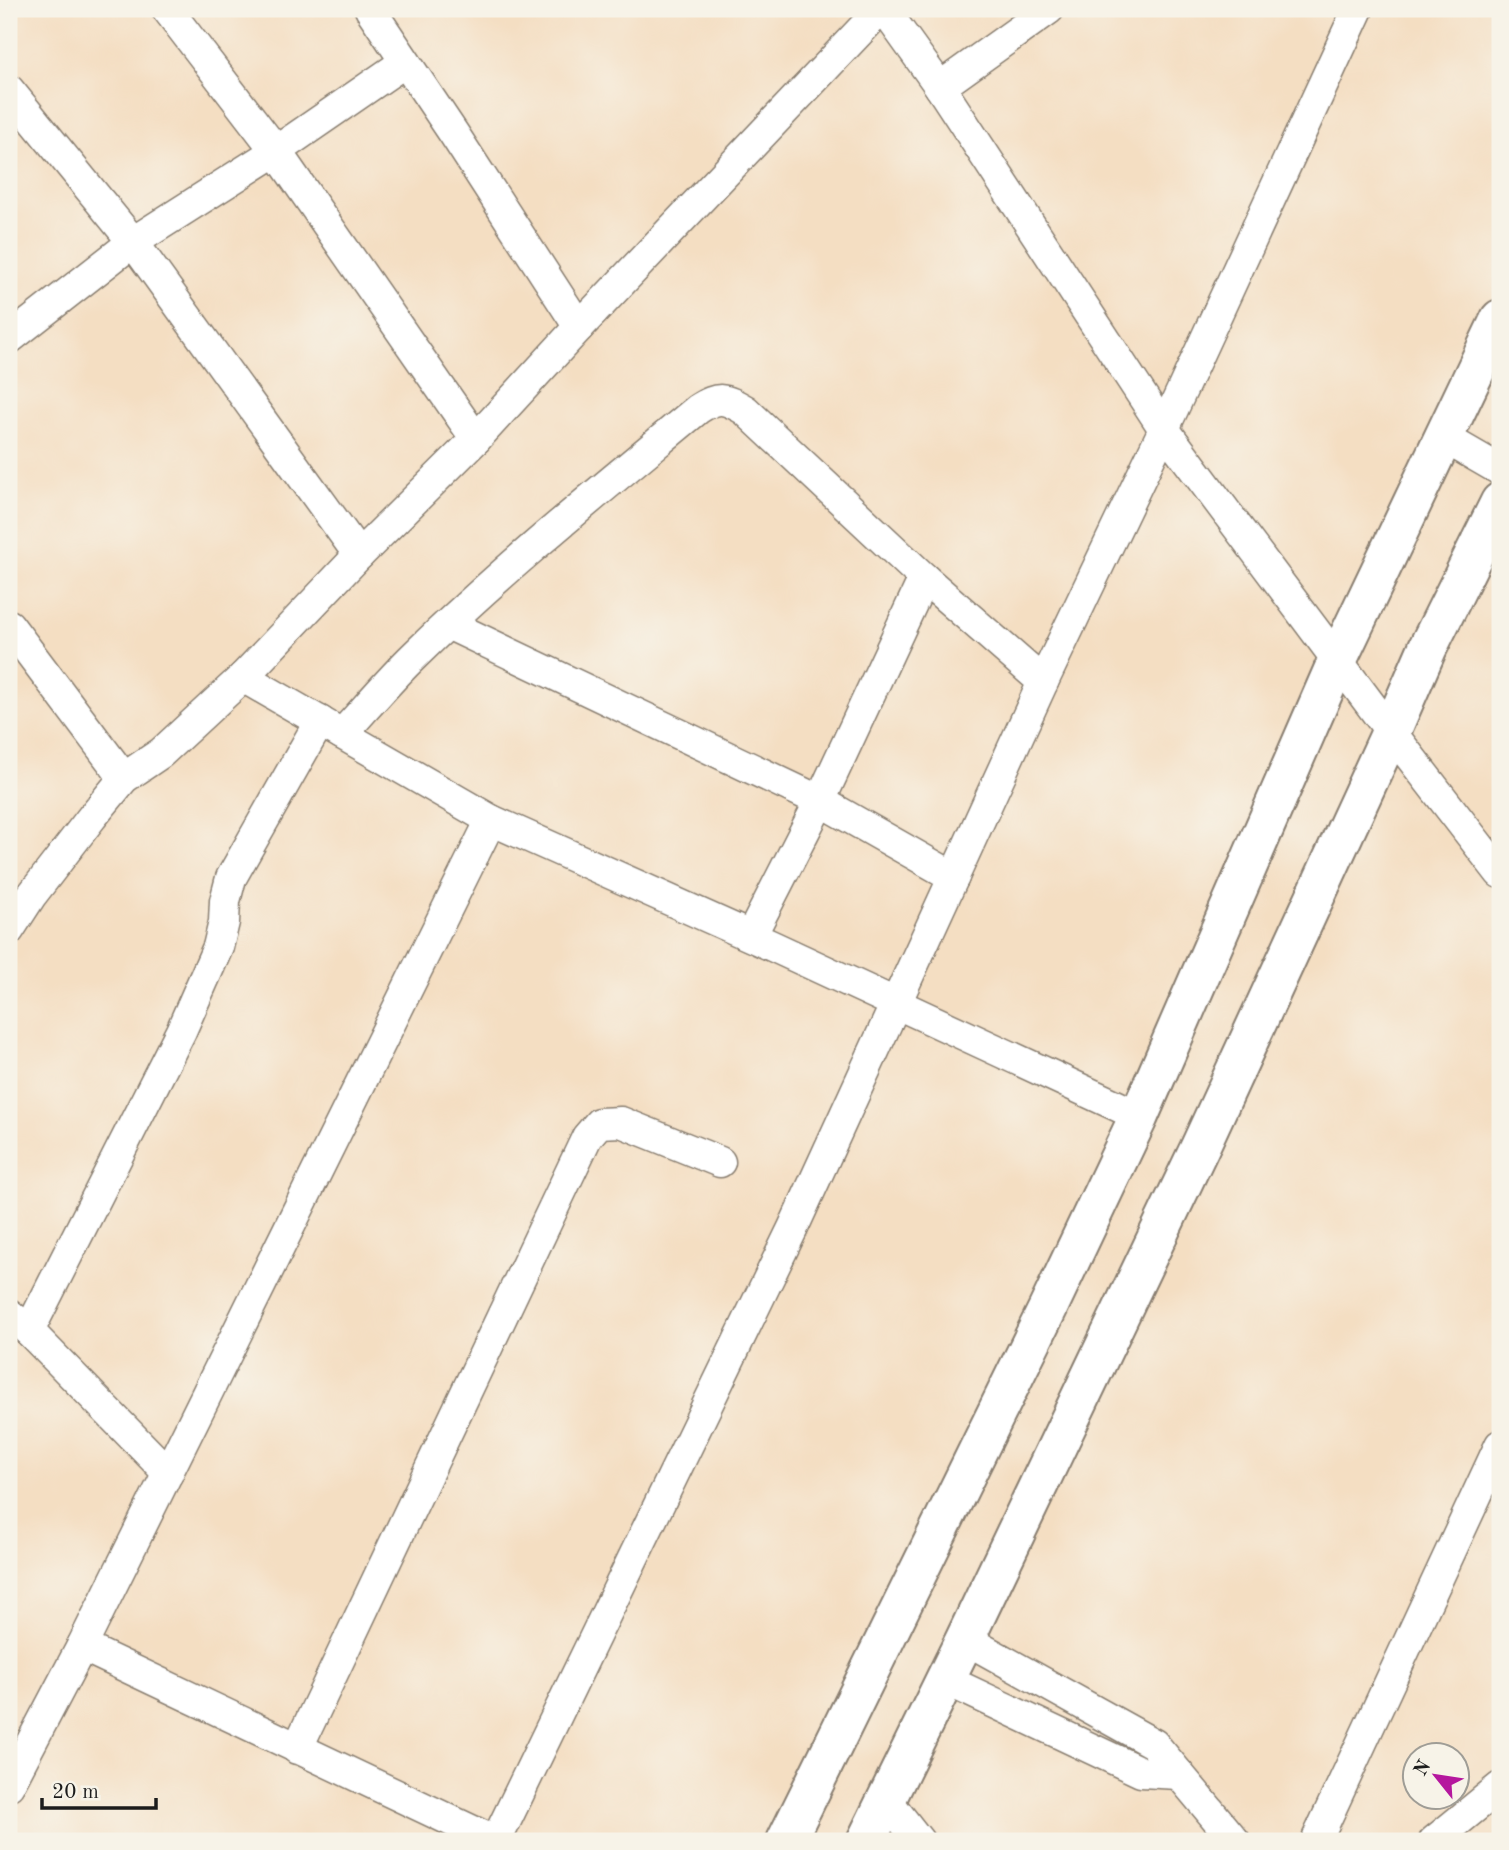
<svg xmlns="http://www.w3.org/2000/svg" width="1509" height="1850" viewBox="0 0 1509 1850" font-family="'Old Standard TT',serif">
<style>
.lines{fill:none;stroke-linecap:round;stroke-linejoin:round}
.street-casing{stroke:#887d6f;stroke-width:33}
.secondary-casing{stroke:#887d6f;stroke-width:42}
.street{stroke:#fff;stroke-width:30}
.secondary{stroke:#fff;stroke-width:38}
</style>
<rect width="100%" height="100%" fill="#f7f3e8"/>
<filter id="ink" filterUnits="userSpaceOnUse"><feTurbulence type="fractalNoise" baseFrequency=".0143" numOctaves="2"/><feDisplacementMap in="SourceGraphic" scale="14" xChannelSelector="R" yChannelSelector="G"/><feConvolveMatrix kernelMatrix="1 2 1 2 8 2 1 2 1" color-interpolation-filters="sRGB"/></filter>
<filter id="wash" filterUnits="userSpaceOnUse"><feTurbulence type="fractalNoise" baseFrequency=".00686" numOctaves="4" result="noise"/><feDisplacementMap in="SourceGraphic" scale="28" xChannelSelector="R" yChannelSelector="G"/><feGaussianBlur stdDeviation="1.57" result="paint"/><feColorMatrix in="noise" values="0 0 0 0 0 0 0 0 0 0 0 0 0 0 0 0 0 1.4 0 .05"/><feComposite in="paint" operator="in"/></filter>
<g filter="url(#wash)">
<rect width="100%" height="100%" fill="#f4dec2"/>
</g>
<g filter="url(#ink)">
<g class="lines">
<g class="street-casing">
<g id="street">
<path d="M167,9L276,151L476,439"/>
<path d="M370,9L454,134L579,327"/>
<path d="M884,9L940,87L1164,429L1391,732L1500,873"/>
<path d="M940,87L1049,9"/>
<path d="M9,90L133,242L359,555"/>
<path d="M9,339L133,242L276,151L405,62"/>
<path d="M1443,437L1500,470"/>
<path d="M448,624L820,801L954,877"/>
<path d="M9,625L124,778"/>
<path d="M243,677L491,820L770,945L1139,1116"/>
<path d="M342,734C366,708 389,680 415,655C504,568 602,489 698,409C719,396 724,398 745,410L924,578L1043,682"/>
<path d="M9,930L31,896L92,817L124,778L161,753L243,677L359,555L476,439L579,327L881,9"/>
<path d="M751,936L820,801L924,578"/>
<path d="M9,1314L29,1331L168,1473"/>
<path d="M29,1331L181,1031L218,947L224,922L225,901L231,878L320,721"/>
<path d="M965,1639L1154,1744L1235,1841"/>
<path d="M82,1646L494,1841"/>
<path d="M944,1679L1141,1772L1179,1774"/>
<path d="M297,1749L587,1137L599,1123L621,1122L720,1162"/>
<path d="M9,1785L82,1646L491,820"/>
<path d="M886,1799L919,1841"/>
<path d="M496,1841L793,1228L1043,682L1164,429L1358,9"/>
<path d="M1316,1841L1500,1445"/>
<path d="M1434,1841L1500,1787"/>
</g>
</g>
<g class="secondary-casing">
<g id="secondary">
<path d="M786,1841L1048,1308L1139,1116L1338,659L1500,319"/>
<path d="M866,1841L965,1639L1200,1147L1391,732L1428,647L1500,502"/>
</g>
</g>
<use href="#street" class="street"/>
<use href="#secondary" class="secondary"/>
</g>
</g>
<rect width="1509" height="1850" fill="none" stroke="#f7f3e8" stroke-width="35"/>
<g transform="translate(1436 1776) rotate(300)"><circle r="33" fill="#f7f3e8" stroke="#9f9d96" stroke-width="2"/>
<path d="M0-5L12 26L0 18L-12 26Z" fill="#b5179e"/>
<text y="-10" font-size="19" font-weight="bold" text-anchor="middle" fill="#1c1c1c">N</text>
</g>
<path d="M42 1798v10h114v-10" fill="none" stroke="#1c1c1c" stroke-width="3.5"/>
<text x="52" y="1798" font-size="21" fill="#1c1c1c" stroke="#f7f3e8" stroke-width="5" paint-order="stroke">20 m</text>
</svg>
